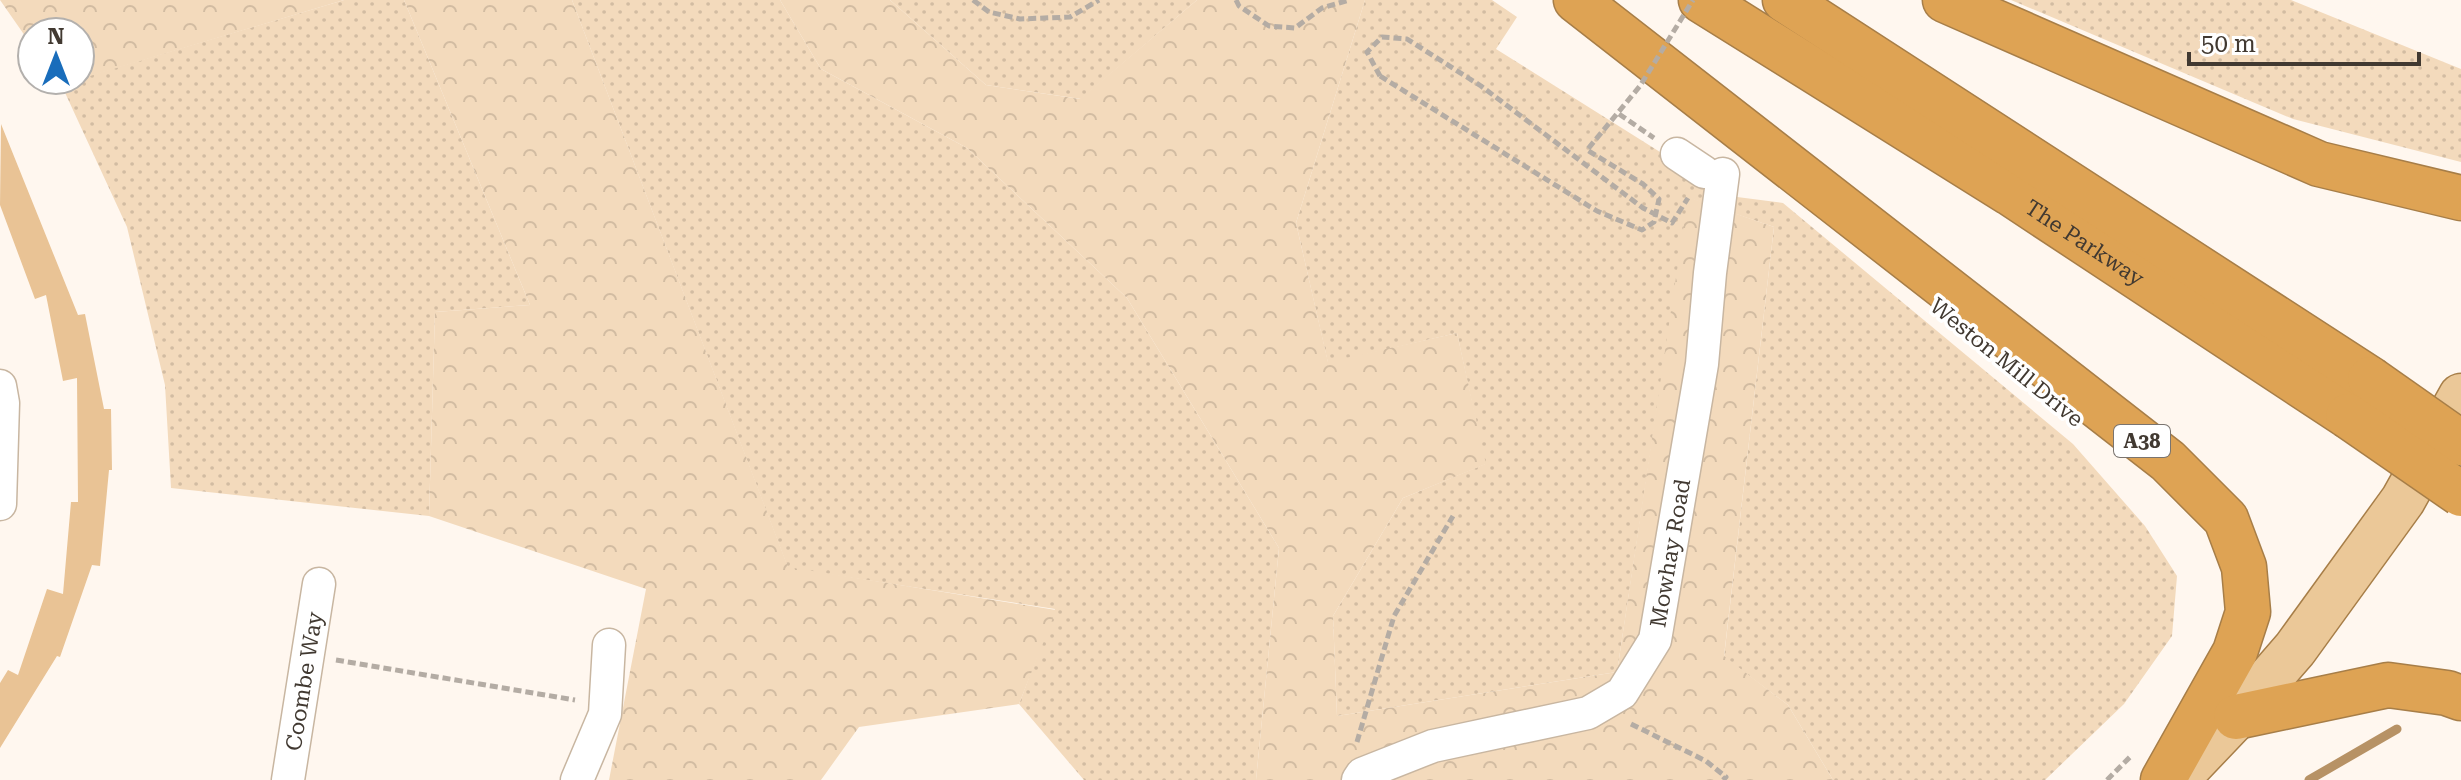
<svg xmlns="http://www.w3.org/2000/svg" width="2461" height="780" viewBox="0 0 2461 780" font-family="'Roboto Serif',serif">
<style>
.grass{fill:url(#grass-dots)}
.forest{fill:url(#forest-crowns)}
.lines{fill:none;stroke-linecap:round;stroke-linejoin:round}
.stream{stroke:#b79265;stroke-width:9}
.building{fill:#e9c395}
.street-casing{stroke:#c8b6a1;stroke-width:35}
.primary-casing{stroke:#a77e48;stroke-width:47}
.highway-casing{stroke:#a77e48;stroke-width:47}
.path{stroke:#b4aca4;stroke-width:5;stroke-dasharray:8 4;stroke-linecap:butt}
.street{stroke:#fff;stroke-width:32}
.primary{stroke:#ebc898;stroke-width:44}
.highway{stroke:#dea354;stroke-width:44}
.highway-bridge-casing{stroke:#a77e48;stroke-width:47;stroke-linecap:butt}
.path-bridge{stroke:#b4aca4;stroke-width:5;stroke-dasharray:8 4;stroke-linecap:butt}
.highway-bridge{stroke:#dea354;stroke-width:44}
.labels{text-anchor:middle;stroke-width:7;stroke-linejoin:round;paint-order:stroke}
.shield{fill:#fff;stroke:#7a746f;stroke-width:2}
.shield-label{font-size:20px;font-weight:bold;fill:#413931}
.street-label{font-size:22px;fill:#413931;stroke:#fff}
</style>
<defs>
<pattern id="grass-dots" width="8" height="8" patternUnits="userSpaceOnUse" patternTransform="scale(2)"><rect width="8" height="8" fill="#f3dabc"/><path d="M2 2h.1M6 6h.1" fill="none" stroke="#d2bca2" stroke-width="1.8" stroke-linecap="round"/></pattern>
<pattern id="forest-crowns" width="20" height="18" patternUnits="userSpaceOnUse" patternTransform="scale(2)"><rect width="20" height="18" fill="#f3dabc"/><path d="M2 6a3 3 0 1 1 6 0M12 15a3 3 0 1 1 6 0" fill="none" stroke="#d2bca2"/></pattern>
</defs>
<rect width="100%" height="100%" fill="#fff7ef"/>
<g class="grass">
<path d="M344,0H404L530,305L435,312L429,516L171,488L165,385L127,227L61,84Z"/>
<path d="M572,0H780L821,69L967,148L1127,298L1279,548L1256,780H1084L1019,704L1055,609L788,568Z"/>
<path d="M890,0H1197L1081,99L986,85Z"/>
<path d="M1365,0H1492L1517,17L1496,49L1703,179L1706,193L1783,203L2073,444L2145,526L2177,576L2172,636L2124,704L2045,780H1833L1788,705L1724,657L1774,227L1689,198L1617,672L1337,716L1333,616L1403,498L1485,464L1457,333L1328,363L1296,223Z"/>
<path d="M2011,0H2291L2461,69V162L2293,119Z"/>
</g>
<g class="forest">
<path d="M0,0H344L80,79V32H32V46Z"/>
<path d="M404,0H572L788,567L1056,610L1019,704L859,727L821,780H609L646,589L429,516L435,312L530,305Z"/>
<path d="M780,0H890L986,85L1080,99L1197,0H1365L1296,223L1328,362L1457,333L1486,464L1403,498L1333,616L1337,716L1617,672L1688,197L1774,227L1724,656L1788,705L1833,780H1256L1279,548L1127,298L967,148L821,69Z"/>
</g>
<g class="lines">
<path class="stream" d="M2309,780L2397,729"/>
</g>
<path class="building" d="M1,124L78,315L85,314L104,409H111L112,470H109L100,566L92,565L60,657L57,656L0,748V683L8,670L18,675L47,589L63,594L71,502H78L77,378L63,381L46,295L35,299L0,205Z"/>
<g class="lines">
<g class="street-casing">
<g id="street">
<path d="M1677,154L1704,172"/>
<path d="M0,386L3,403L0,504"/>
<path id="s1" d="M288,780L319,584"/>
<path d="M577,780L605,714L609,645"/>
<path id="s2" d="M1358,780L1362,774L1433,746L1588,713L1622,693L1655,640L1702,364L1710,273L1723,174"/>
</g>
</g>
<g class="primary-casing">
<path id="primary" d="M2176,780L2236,717L2295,649L2403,500L2461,396"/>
</g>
<g class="highway-casing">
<g id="highway">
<path d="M1576,0L2168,461L2226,519L2244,567L2248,612L2235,652L2163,780"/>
<path id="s3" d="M1701,0L2010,193L2348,416"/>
<path d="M1785,0L2370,379"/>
<path d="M1945,0L2319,164L2461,198"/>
<path d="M2236,717L2388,685L2447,693L2461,698"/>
</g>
</g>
<g class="path">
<path d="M973,0L989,12L1020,19L1070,17L1099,0"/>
<path d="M1236,0L1239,6L1269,26L1295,28L1322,8L1349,0"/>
<path d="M1380,76L1367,52L1382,37L1407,39L1481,86L1643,208L1672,223L1688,198"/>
<path d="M1619,114L1654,138"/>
<path d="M336,660L575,700"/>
<path d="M1631,724L1706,761L1726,777L1723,780"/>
<path d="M1357,742L1394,616L1453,516"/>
<path d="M2107,780L2132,755"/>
</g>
<use href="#street" class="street"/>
<use href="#primary" class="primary"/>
<use href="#highway" class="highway"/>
<g class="highway-bridge-casing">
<g id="highway-bridge">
<path d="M2370,379L2461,443"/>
<path d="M2348,416L2461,494"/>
</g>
</g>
<path class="path-bridge" d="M1380,76L1597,211L1642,230L1654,222L1659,199L1643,184L1587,150L1640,86L1693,0"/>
<use href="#highway-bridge" class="highway-bridge"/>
</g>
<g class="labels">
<rect class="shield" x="2114" y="425" width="56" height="32" rx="6"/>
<g class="shield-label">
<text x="2142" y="448">A38</text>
</g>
<g class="street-label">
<text dy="8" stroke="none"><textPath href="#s3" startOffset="454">The Parkway</textPath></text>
<text transform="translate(2007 362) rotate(39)" y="8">Weston Mill Drive</text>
<text dy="8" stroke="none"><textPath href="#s2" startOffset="432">Mowhay Road</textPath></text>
<text dy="8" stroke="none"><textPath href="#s1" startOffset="100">Coombe Way</textPath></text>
</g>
</g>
<g transform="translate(56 56)"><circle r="38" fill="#ffffff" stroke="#b3b0ad" stroke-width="2"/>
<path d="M0-6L14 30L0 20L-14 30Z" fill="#196dbb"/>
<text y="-12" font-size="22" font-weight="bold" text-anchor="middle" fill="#413931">N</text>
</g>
<path d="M2189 52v12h230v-12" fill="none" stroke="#413931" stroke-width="4"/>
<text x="2201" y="52" font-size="24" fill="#413931" stroke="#ffffff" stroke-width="6" paint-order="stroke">50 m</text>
</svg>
